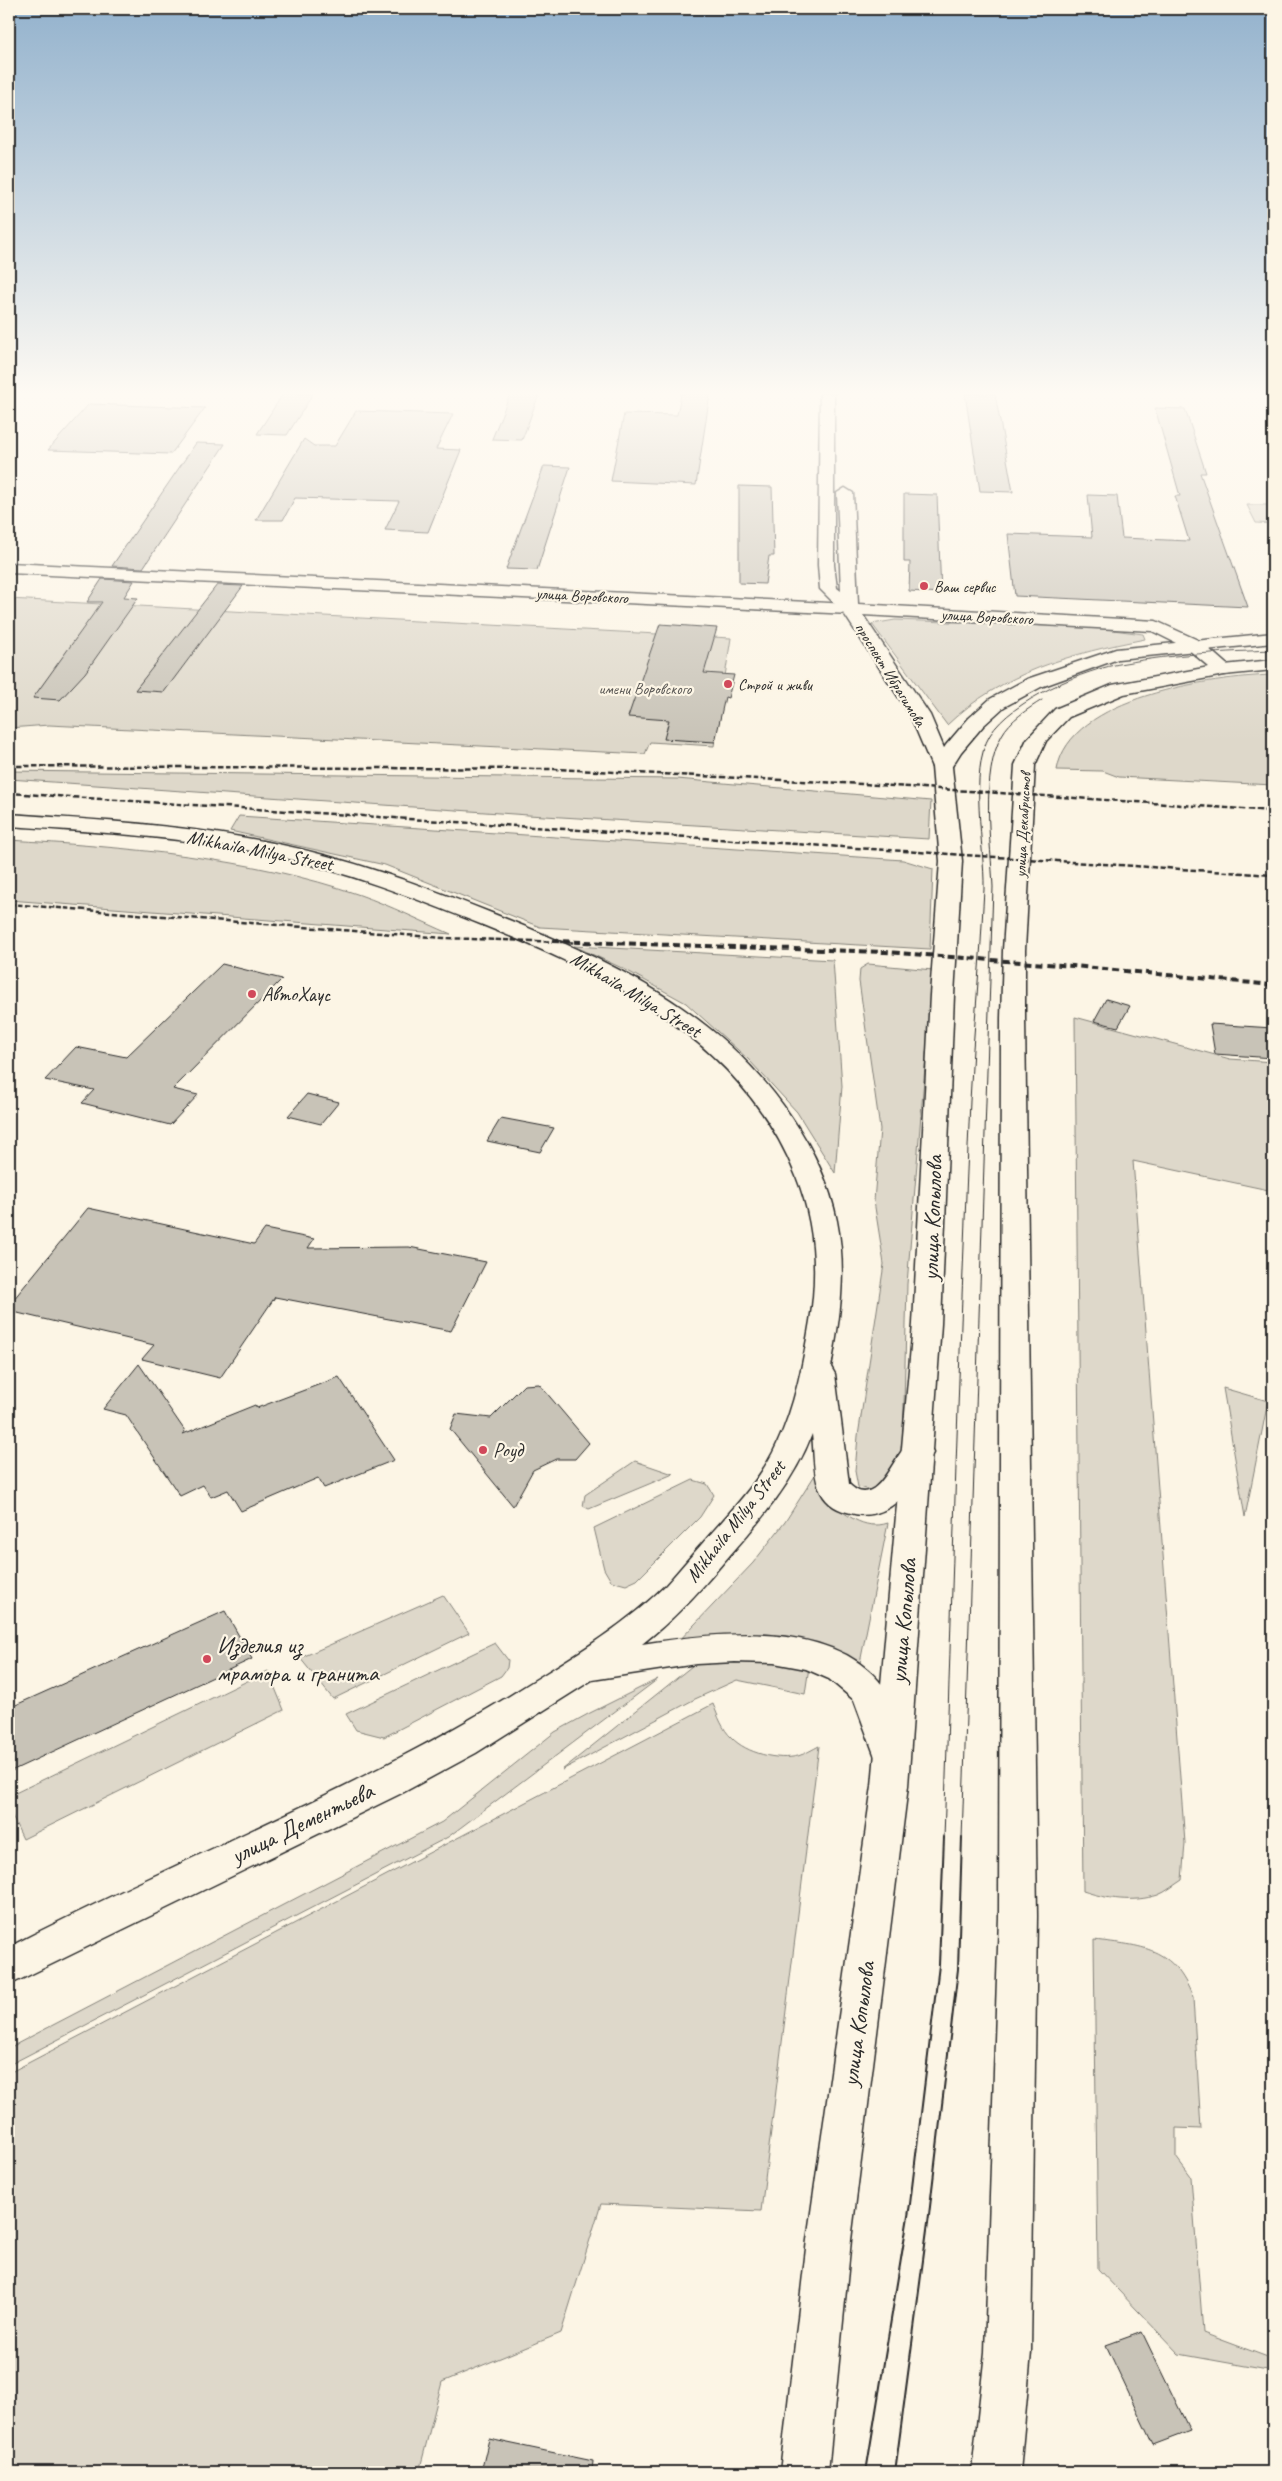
<svg xmlns="http://www.w3.org/2000/svg" width="1282" height="2481" viewBox="0 0 1282 2481" font-family="Caveat,sans-serif">
<style>
.green{fill:#ded8ca;stroke:#84827a}
.building{fill:#c8c3b7;stroke:#2b2b2b}
.lines{fill:none;stroke-linecap:round;stroke-linejoin:round}
.secondary-casing{stroke:#2b2b2b;stroke-width:3}
.primary-casing{stroke:#2b2b2b;stroke-width:3}
.secondary{fill:#fcf5e5;fill-rule:evenodd}
.primary{fill:#fcf5e5;fill-rule:evenodd}
.tram-far1{stroke:#2b2b2b;stroke-width:1}
.tram{stroke:#2b2b2b;stroke-width:2}
.rail-far1{stroke:#2b2b2b;stroke-width:2.5;stroke-dasharray:5.5 2.5;stroke-linecap:butt}
.rail{stroke:#2b2b2b;stroke-width:4;stroke-dasharray:7 4;stroke-linecap:butt}
.poi-dot{fill:#d1495b;stroke:#fcf5e5;stroke-width:2}
.labels{text-anchor:middle;stroke-width:4.5;stroke-linejoin:round;paint-order:stroke}
.far-poi-label{font-size:16px;fill:#2b2b2b;stroke:#fcf5e5;text-anchor:start}
.far-street-label{font-size:16px;fill:#2b2b2b;stroke:#fcf5e5}
.far-park-label{font-size:16px;fill:#585653;stroke:#fcf5e5}
.street-label{font-size:20px;fill:#2b2b2b;stroke:#fcf5e5}
.poi-label{font-size:20px;fill:#2b2b2b;stroke:#fcf5e5;text-anchor:start}
.near-street-label{font-size:24px;fill:#2b2b2b;stroke:#fcf5e5}
.near-poi-label{font-size:24px;fill:#2b2b2b;stroke:#fcf5e5;text-anchor:start}
</style>
<rect width="100%" height="100%" fill="#fcf5e5"/>
<filter id="ink" filterUnits="userSpaceOnUse"><feTurbulence type="fractalNoise" baseFrequency=".02" numOctaves="2"/><feDisplacementMap in="SourceGraphic" scale="10" xChannelSelector="R" yChannelSelector="G"/><feConvolveMatrix kernelMatrix="1 2 1 2 8 2 1 2 1" color-interpolation-filters="sRGB"/></filter>
<g filter="url(#ink)">
<g class="green">
<path d="M1247,505H1273V524L1256,523Z"/>
<path d="M9,599L731,638L714,746L650,742L645,754L49,725L9,728Z"/>
<path d="M895,620L1098,628L1143,634L1145,639C1073,653 1002,672 947,725L872,624Z"/>
<path d="M1273,675V785L1119,777L1103,771L1057,770C1069,696 1213,677 1273,675Z"/>
<path d="M9,771L677,779L931,801L929,839L528,815L9,779Z"/>
<path d="M239,816L903,860L933,869L930,949L540,927L385,865L230,831Z"/>
<path d="M9,840C123,847 251,857 360,895C391,906 421,921 451,934L9,900Z"/>
<path d="M574,946L833,960L842,1086L835,1173L797,1112L749,1060L686,1003L624,969Z"/>
<path d="M868,964L933,970L907,1284L903,1445L894,1474L873,1491L858,1487L855,1471L858,1436L884,1264L874,1201L880,1129L859,981L860,969Z"/>
<path d="M1075,1017L1230,1059L1273,1062V1191L1133,1161L1185,1843L1182,1880C1174,1885 1166,1892 1158,1895C1133,1903 1107,1899 1083,1891Z"/>
<path d="M1223,1388L1268,1401L1245,1517Z"/>
<path d="M827,1456L826,1498C844,1514 864,1531 888,1523L859,1668L675,1645L753,1563L785,1522Z"/>
<path d="M635,1461L673,1474L589,1509L583,1506L585,1495Z"/>
<path d="M693,1480L707,1484L714,1495L700,1517L637,1580L626,1585L611,1581L604,1569L594,1528Z"/>
<path d="M443,1595L469,1633L333,1699L300,1658Z"/>
<path d="M495,1643L508,1660L507,1668L501,1676L384,1737L356,1730L346,1714Z"/>
<path d="M754,1654L809,1667L805,1694L737,1680L695,1699L562,1770L697,1662Z"/>
<path d="M268,1671L284,1710L23,1839L9,1810V1796Z"/>
<path d="M658,1679L448,1837L9,2065V2048L442,1822L555,1732L588,1714Z"/>
<path d="M713,1704C718,1716 722,1729 732,1738C746,1753 778,1761 798,1756C805,1754 813,1749 819,1746L761,2211L601,2204L561,2333L442,2382L419,2472H9V2073Z"/>
<path d="M1094,1940C1143,1946 1173,1946 1193,1998L1201,2129L1176,2128V2157L1191,2177L1203,2333L1273,2359V2371L1179,2354L1098,2269Z"/>
</g>
<g class="building">
<path d="M283,394H313L287,435L257,434Z"/>
<path d="M510,394H539L522,440L492,439Z"/>
<path d="M681,394H710L696,485L611,481L624,414L677,415Z"/>
<path d="M965,394H995L1013,492L980,491Z"/>
<path d="M89,404L205,408L171,454L48,450Z"/>
<path d="M1155,408L1185,409L1206,473H1200L1248,607L1015,596L1008,534L1092,537L1088,495L1117,496L1122,538L1189,541L1175,496H1180Z"/>
<path d="M356,411L453,414L436,449L461,450L428,532L385,530L399,501L295,498L283,520H256L304,439L314,446H335Z"/>
<path d="M196,443L225,444L143,568L112,566Z"/>
<path d="M544,466L570,467L537,570L506,569Z"/>
<path d="M739,486L772,487L774,556H769L765,584L739,583Z"/>
<path d="M904,494L937,495L941,593L909,591L910,562H904Z"/>
<path d="M102,579L134,581L124,597L138,598L85,673L60,700L33,698L102,602H87Z"/>
<path d="M217,585L243,586L164,692L135,690Z"/>
<path d="M660,624L717,628L704,673L734,675L728,698L725,697L715,742L664,739L669,720L628,717Z"/>
<path d="M222,964L282,979L173,1089L198,1095L170,1125L82,1103L94,1090L45,1080L76,1047L126,1057Z"/>
<path d="M1106,999L1130,1006L1118,1027L1094,1021Z"/>
<path d="M1210,1024L1273,1028V1058L1215,1054Z"/>
<path d="M307,1094L339,1102L321,1124L288,1116Z"/>
<path d="M501,1118L554,1128L540,1152L487,1141Z"/>
<path d="M88,1208L254,1244L265,1229L314,1239L308,1248L409,1247L486,1262L451,1331L275,1297L220,1378L142,1359L154,1345L9,1311V1305Z"/>
<path d="M139,1364L185,1431L183,1434L255,1405L257,1408L339,1377L394,1460L324,1488L318,1478L241,1511L228,1490L211,1497L203,1485L180,1496L126,1415L103,1409Z"/>
<path d="M539,1384L589,1443L575,1459H556L533,1470L513,1506L450,1429L456,1414L491,1418L524,1385Z"/>
<path d="M225,1611L252,1659L9,1772V1708Z"/>
<path d="M1142,2332L1190,2431L1153,2445L1106,2345Z"/>
<path d="M489,2439L593,2461L592,2472H481Z"/>
</g>
<g class="lines">
<g class="secondary-casing">
<g id="secondary">
<path d="M9,563L850,604L856,605L859,609L856,613L850,614L9,573Z"/>
<path d="M1273,633V643L1118,659L1041,687L1004,707L983,726L961,752L949,771L942,773L935,771L932,767L946,745L969,718L990,699L1027,679L1116,649Z"/>
<path d="M1273,660V670L1224,675L1218,674L1215,670L1218,666L1224,665Z"/>
<path d="M9,814C98,820 186,825 273,843C347,858 419,884 489,912C607,959 719,1009 792,1118C813,1149 830,1185 837,1221C847,1271 840,1318 831,1367L835,1374L849,1484C876,1512 892,1458 907,1445C913,1440 922,1443 929,1445L933,1453C915,1485 890,1526 847,1512C834,1509 824,1501 819,1488C813,1473 814,1451 812,1434C793,1484 758,1523 723,1563C698,1593 673,1620 642,1644C713,1633 825,1619 878,1680C895,1699 900,1731 909,1754L904,1765L891,1769L878,1765L854,1700L829,1679L806,1669L774,1663L735,1662L696,1664L592,1680L476,1753L404,1792L9,1985V1947C175,1861 351,1793 511,1695C564,1662 621,1629 666,1585C678,1572 689,1558 701,1545C728,1514 760,1482 777,1444C795,1406 803,1363 810,1321C818,1272 815,1223 796,1176C742,1040 611,977 483,925C415,898 345,871 272,855C186,837 97,832 9,826Z"/>
</g>
</g>
<g class="primary-casing">
<path id="primary" d="M820,394H834V565L837,588L841,591L837,493L845,488L853,493L858,604L1156,621L1200,641L1233,670L1230,674L1224,675L1124,694L1069,717L1046,741L1035,765L1025,950V1018L1037,1916L1031,2352L1020,2472H972L985,2352L999,1916L1001,1018L1003,950L1015,765L1027,739L1055,709L1112,685L1209,667L1188,649L1152,631L863,615L930,715L952,767L962,861L954,995L941,1324L908,1786L851,2240L828,2472H780L807,2240L872,1786L913,1324L930,995L940,861L932,767L910,715L843,612L820,589L818,565Z"/>
</g>
<use href="#secondary" class="secondary"/>
<use href="#primary" class="primary"/>
<g class="tram-far1">
<path d="M944,1839C952,1593 959,1347 970,1101C973,1031 981,960 984,889C985,847 968,771 990,735C1012,700 1085,669 1125,663C1174,654 1223,652 1273,650"/>
<path d="M962,1839L993,887C991,844 980,774 1002,735C1010,720 1028,709 1042,700"/>
</g>
<g class="tram">
<path d="M866,2472L910,2204L939,1965L944,1837"/>
<path d="M895,2472L929,2215L958,1969L962,1837"/>
</g>
<g class="rail-far1">
<path d="M9,766L555,769L863,784L1273,811"/>
<path d="M9,793L1273,875"/>
<path d="M9,904L444,938L591,943"/>
</g>
<path class="rail" d="M552,941L885,952L1073,966L1273,985"/>
</g>
</g>
<linearGradient id="sky" x2="0" y2="1"><stop stop-color="#93b2cd"/><stop offset="0.53" stop-color="#fefaf3"/><stop offset="1" stop-color="#fefaf3" stop-opacity="0"/></linearGradient>
<rect width="1282" height="742" fill="url(#sky)"/>
<g class="poi-dot">
<circle cx="924" cy="586" r="5"/>
<circle cx="728" cy="684" r="5"/>
<circle cx="252" cy="994" r="5"/>
<circle cx="483" cy="1450" r="5"/>
<circle cx="207" cy="1659" r="5"/>
</g>
<g class="labels">
<g class="far-poi-label">
<text x="934" y="592">Ваш сервис</text>
<text x="738" y="690">Строй и живи</text>
</g>
<g class="far-street-label">
<text transform="translate(582 595) rotate(3)" y="6">улица Воровского</text>
<text transform="translate(987 616) rotate(3)" y="6">улица Воровского</text>
<text transform="translate(891 674) rotate(58)" y="6">проспект Ибрагимова</text>
<text transform="translate(1022 825) rotate(-87)" y="6">улица Декабристов</text>
</g>
<g class="far-park-label">
<text x="645" y="694">имени Воровского</text>
</g>
<g class="street-label">
<text transform="translate(260 850) rotate(11)" y="7">Mikhaila Milya Street</text>
<text transform="translate(636 994) rotate(31)" y="7">Mikhaila Milya Street</text>
<text transform="translate(735 1521) rotate(-52)" y="7">Mikhaila Milya Street</text>
</g>
<g class="poi-label">
<text x="262" y="1001">АвтоХаус</text>
<text x="493" y="1457">Роуд</text>
</g>
<g class="near-street-label">
<text transform="translate(932 1218) rotate(-88)" y="8">улица Копылова</text>
<text transform="translate(903 1621) rotate(-85)" y="8">улица Копылова</text>
<text transform="translate(302 1823) rotate(-26)" y="8">улица Дементьева</text>
<text transform="translate(858 2024) rotate(-82)" y="8">улица Копылова</text>
</g>
<g class="near-poi-label">
<text x="217" y="1653">Изделия из<tspan x="217" dy="28">мрамора и гранита</tspan></text>
</g>
</g>
<rect width="1282" height="2481" fill="none" stroke="#fcf5e5" stroke-width="30"/>
<rect x="15" y="15" width="1252" height="2451" fill="none" stroke="#2b2b2b" stroke-width="2" filter="url(#ink)"/>
</svg>
